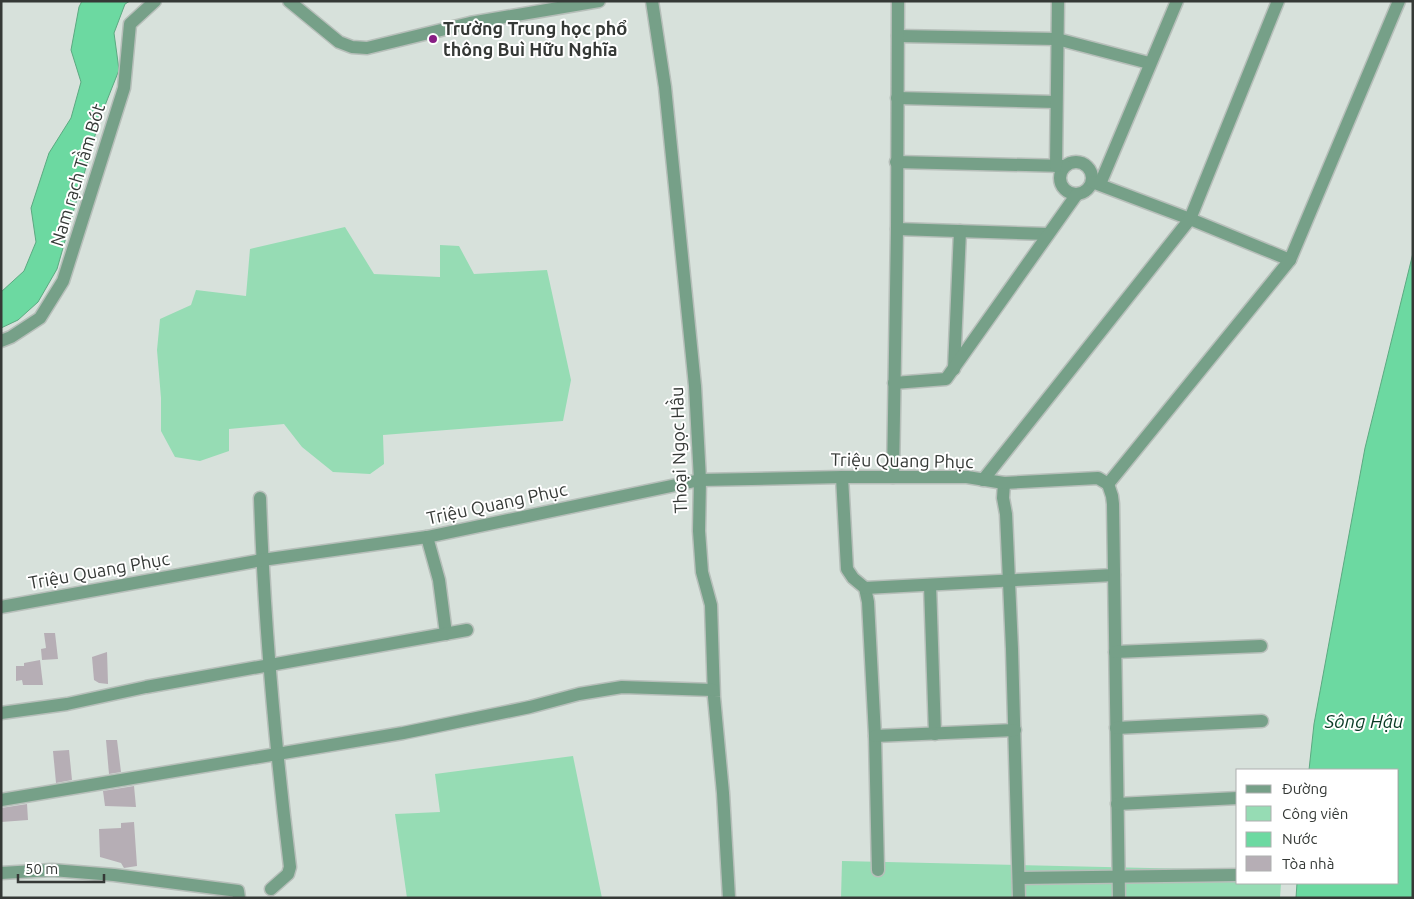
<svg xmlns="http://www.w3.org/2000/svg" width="1414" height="899" viewBox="0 0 1414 899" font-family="Ubuntu,sans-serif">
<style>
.green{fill:#96dcb4}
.water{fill:#6cd9a1;stroke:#5ca981}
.building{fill:#b6aeb5}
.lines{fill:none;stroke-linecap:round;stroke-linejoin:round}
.minor-casing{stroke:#b7bfba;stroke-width:15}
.minor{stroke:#76a088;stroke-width:12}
.poi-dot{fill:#881e84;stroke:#fff;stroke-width:2}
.labels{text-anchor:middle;stroke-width:4;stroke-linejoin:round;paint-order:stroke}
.poi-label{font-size:18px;font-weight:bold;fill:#353936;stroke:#fff;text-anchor:start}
.street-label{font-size:18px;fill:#353936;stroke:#fff}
.water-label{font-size:19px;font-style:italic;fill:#0a3a25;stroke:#fff}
</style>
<rect width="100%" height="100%" fill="#d7e1db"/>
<g class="green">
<path d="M345,227L374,274L440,277V245L459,246L474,274L547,270L571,380L563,421L383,435L384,464L370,474L333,472L302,447L284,424L229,429V451L200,461L175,457L161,431V398L157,350L160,319L191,305L196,290L246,296L250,249Z"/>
<path d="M573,756L602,898H407L395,814L440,812L435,774Z"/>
<path d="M842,861L1238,870V883H1281L1280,898H841Z"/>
</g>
<g class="water">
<path d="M82,1H130L125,4L114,33L119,70L100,118L57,269L38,302L18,320L1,328V292L24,271L36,242L31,208L49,153L71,118L81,82L71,50L79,7Z"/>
<path d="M1413,253V898H1296L1297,883H1398V770H1309L1314,724L1365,448Z"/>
</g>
<g class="building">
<path d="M44,633H55L58,659L42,660L41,649L46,648Z"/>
<path d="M107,652L108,684L99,683L94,680L92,657Z"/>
<path d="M40,660L43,685H23L22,680L16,681V666H24V663Z"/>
<path d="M106,740H117L121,772L109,774Z"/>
<path d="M69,750L72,780L56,783L53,751Z"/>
<path d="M134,786L136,807L105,806L103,791Z"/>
<path d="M27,804L28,820L1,822V808Z"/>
<path d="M134,822L137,866L124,868L121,863L100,857L99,829L121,828V823Z"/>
</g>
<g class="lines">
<g class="minor-casing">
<g id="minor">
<path d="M289,1L339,42L352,47L367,48L470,23L599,1"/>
<path d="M652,1L665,87L695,386L700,480L699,531L702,572L711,605L714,697L723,793L729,898"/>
<path d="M898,36L1057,39L1149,63"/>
<path d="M897,98L1056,102"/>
<circle cx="1076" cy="178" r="16"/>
<path d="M896,162L1065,166"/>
<path d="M1056,166L1058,1"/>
<path d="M1092,182L1190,219L1290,260L1399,1"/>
<path d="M1100,184L1177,1"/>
<path d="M897,229L1048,234"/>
<path d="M1,341L11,337L40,318L63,281L124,88L130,24L155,1"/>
<path d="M954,369L960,231"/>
<path d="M894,383L946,379L1077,194"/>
<path d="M842,477L847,569L853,578L865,588L868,602L875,736L878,870"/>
<path d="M893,477L897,229L898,1"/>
<path d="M983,480L1190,219L1278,1"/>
<path d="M1004,483L1003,498L1006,514L1012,649L1019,898"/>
<path d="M1108,484L1290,260"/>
<path d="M260,498C264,621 275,744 290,867L288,874L271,889"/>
<path d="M427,537L439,580L446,634"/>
<path d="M930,585L935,734"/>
<path d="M865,588L1114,575"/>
<path d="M1,607L262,560L427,537L700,480L842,477H967L1004,483L1098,478L1108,484L1112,496L1113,504L1119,898"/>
<path d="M1115,652L1261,646"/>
<path d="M1,713L67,704L146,687L467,630"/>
<path d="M1116,728L1262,721"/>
<path d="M875,736L1015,730"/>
<path d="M1,800L403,733L530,707L579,694L622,687L713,690"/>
<path d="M1117,804L1238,798"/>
<path d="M1,873L52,870L114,875L238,891L239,898"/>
<path d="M1019,878L1238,875"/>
</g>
</g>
<use href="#minor" class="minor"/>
</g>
<circle class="poi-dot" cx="433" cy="39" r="5"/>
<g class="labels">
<g class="poi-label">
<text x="443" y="35">Trường Trung học phổ<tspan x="443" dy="21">thông Buì Hữu Nghĩa</tspan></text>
</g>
<g class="street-label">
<text transform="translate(78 175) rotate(-73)" y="6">Nam rạch Tầm Bót</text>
<text transform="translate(679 450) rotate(-92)" y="6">Thoại Ngọc Hầu</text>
<text transform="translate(902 461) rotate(1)" y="6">Triệu Quang Phục</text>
<text transform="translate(497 504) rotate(-12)" y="6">Triệu Quang Phục</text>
<text transform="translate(99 571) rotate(-10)" y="6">Triệu Quang Phục</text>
</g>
<g class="water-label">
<text x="1364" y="728">Sông Hậu</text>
</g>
</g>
<rect width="1414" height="899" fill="none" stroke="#353936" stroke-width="5"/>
<rect x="1236" y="769" width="162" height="115" fill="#ffffff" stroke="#aeb0af"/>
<rect x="1246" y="785" width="25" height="8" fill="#76a088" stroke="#aeb0af"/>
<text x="1282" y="794" font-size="15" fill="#353936">Đường</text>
<rect x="1246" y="806" width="25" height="15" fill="#96dcb4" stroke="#aeb0af"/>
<text x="1282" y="819" font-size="15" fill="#353936">Công viên</text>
<rect x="1246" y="832" width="25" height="15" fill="#6cd9a1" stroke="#aeb0af"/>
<text x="1282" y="844" font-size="15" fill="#353936">Nước</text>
<rect x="1246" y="856" width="25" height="15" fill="#b6aeb5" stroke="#aeb0af"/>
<text x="1282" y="869" font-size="15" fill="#353936">Tòa nhà</text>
<path d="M18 874v8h86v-8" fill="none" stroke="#353936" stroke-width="2.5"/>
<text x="25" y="874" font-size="15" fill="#353936" stroke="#ffffff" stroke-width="4" paint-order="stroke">50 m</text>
</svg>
